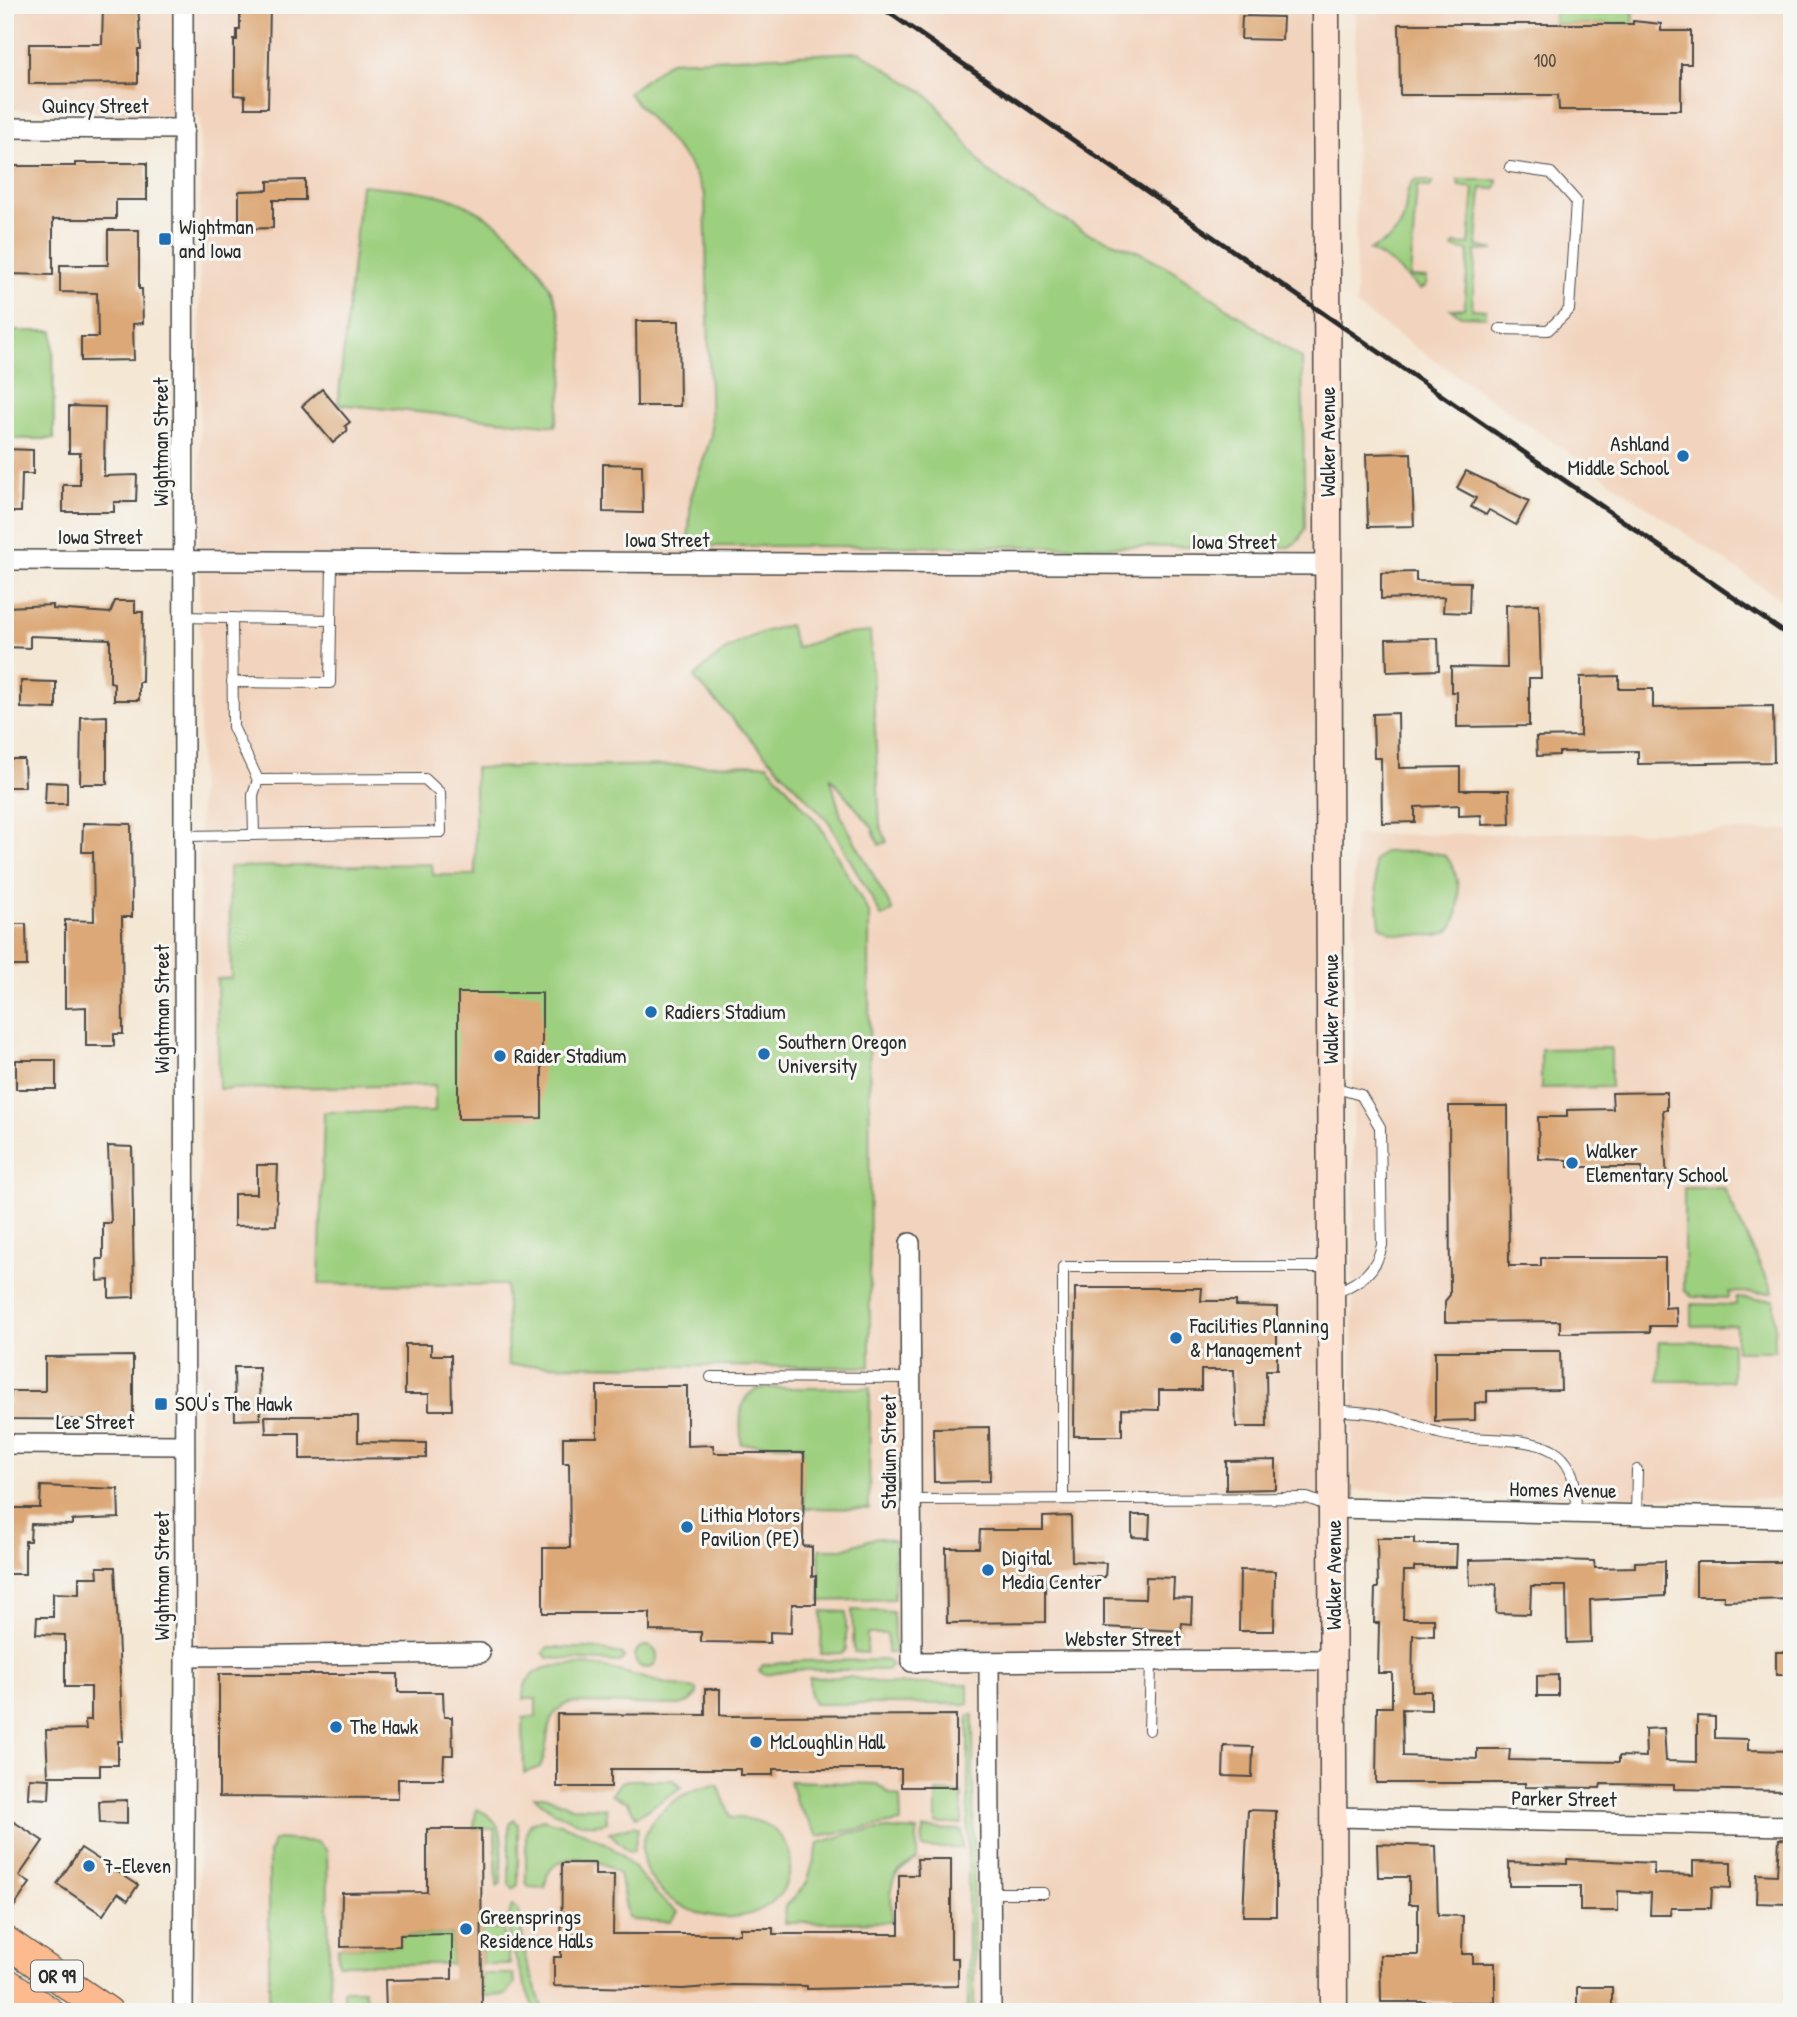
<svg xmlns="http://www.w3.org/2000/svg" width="1797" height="2017" viewBox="0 0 1797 2017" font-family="'Patrick Hand',sans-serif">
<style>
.built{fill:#f2d4be}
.green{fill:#9ccf7e;stroke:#647d54;stroke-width:2}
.building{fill:#dca877}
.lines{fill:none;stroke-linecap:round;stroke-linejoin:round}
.lane-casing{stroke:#494744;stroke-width:12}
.street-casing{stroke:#494744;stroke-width:22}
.secondary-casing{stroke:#494744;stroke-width:29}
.primary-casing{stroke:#494744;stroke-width:32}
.lane{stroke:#fff;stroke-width:10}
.street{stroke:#fff;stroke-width:19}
.secondary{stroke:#fee3d2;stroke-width:26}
.primary{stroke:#fcba8e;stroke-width:30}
.rail{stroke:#2b2b2b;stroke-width:5}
.poi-dot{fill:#1f6fb2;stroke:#f6f6f2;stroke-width:2.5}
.labels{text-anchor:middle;stroke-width:6;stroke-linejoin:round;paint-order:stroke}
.number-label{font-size:18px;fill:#574a3e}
.shield{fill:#f6f6f2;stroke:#686867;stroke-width:2}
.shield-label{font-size:19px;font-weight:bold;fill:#2b2b2b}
.street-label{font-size:21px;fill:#2b2b2b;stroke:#f6f6f2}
.poi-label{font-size:21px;fill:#2b2b2b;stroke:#f6f6f2;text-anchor:start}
</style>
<rect width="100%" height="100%" fill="#f6f6f2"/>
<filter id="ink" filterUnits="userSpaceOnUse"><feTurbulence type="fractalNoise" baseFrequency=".0143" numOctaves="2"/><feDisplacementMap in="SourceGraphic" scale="14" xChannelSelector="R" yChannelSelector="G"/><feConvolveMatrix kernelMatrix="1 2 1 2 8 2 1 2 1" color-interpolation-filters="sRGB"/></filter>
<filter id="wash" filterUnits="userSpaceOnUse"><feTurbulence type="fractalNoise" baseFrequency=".00686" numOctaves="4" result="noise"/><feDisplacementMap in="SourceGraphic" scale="28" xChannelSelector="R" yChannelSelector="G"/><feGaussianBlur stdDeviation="1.57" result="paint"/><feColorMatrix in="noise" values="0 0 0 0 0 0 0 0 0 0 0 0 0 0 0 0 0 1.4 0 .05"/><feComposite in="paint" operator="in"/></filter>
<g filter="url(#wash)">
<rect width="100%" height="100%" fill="#f4e7d4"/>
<g class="built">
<path d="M5,5H1322L1332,2012H199L200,116L5,109Z"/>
<path d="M1355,5H1792V607L1356,306Z"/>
<path d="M1792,830V1499L1352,1491L1354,835Z"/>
</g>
<g class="green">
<rect x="1554" y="5" width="79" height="19"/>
<path d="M860,52L925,93L938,106L987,171L1017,192L1087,233L1135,250L1171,269L1302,359L1305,528L1299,540L1289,547L688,546L691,497L711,437L705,195L689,163L628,93L670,61Z"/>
<path d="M1415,180L1433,182L1430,187L1417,186L1410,277L1427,278L1426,286L1420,289L1390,262L1369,250C1423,228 1395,196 1415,180Z"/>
<path d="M1458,180H1496L1498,182L1495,189L1481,188L1477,246L1494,250L1476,251L1472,309L1486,310V317L1461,316L1451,309L1464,308L1469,251L1453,248L1455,244L1469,245L1474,188L1459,186Z"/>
<path d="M361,185C389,188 418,189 445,197C506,216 560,276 564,341C566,370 561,398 555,426L338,404Z"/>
<path d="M5,331H53L54,439H5Z"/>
<path d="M789,625L796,648L836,635L870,632L880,825L887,842L879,845L872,827L830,777L841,816L893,911L882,917L829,822L694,678C722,648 749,634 789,625Z"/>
<path d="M767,764L820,826L869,913L870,1367L508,1365L506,1285L319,1284L324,1112H435V1085L219,1089L217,979L231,978L229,867L432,864L433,875H475V768Z"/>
<path d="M1384,852C1397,852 1431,850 1443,855C1461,864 1465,922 1447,932C1438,937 1426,935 1415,935C1402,935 1391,934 1380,926L1374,861Z"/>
<path d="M1611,1048V1087L1541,1088V1049Z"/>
<path d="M1684,1188H1724L1773,1293L1729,1292V1298L1692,1297L1684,1289Z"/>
<path d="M1736,1298L1774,1300L1775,1351H1736V1325L1692,1326V1304L1736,1305Z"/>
<rect x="1659" y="1342" width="73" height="39"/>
<path d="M762,1388H870L869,1509L804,1508L802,1445L741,1444C741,1422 735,1394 762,1388Z"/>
<path d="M877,1537L895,1541L894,1599L821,1601L819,1549H843Z"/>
<path d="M852,1610L893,1612L895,1653H887V1634H867V1653L854,1652Z"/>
<path d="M822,1611L846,1612V1649L843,1653L821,1654Z"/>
<circle cx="646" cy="1657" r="11"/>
<path d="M547,1648H591L623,1654L624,1658L619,1662L548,1658L543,1653Z"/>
<path d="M887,1660L892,1665L887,1670H795L765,1675L759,1671L763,1665L801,1661Z"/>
<path d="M581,1665C622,1667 657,1686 697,1689V1694L689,1702L680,1705L569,1703C540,1714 552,1745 540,1767L524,1773L523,1718L536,1717V1699H523C523,1665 555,1665 581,1665Z"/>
<path d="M850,1677L886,1684H968V1704H814L810,1696L809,1678Z"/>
<path d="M968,1715H973L974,2012H968Z"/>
<path d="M629,1780H673L682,1787L636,1817L628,1802L611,1795L621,1782Z"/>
<path d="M790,1781L877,1784L890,1794L900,1797L901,1822L818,1836L796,1802Z"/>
<path d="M718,1785L731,1818C818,1816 806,1923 719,1917C659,1912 610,1850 669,1805C683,1794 701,1786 718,1785Z"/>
<path d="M936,1792L962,1793V1824H936Z"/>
<path d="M534,1796H544L571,1807L606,1808L607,1822C584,1831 550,1812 534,1796Z"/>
<path d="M476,1809C511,1822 501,1851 501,1883L497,1886L495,1829H474Z"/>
<path d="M514,1819L518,1825V1885L513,1889L509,1884V1824Z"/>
<path d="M543,1819C570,1827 600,1836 621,1855C642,1874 654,1897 678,1912L670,1922L632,1920L628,1917L619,1874C597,1854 546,1848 545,1888L529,1887L526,1882V1833L530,1823Z"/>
<path d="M633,1826L638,1828L634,1850L630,1852L609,1833Z"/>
<path d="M888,1829L917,1831V1859C884,1877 892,1887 892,1922L784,1923L786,1906L807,1883L819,1843L851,1833Z"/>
<path d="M923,1829L962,1830V1848H922Z"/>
<path d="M278,1839L317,1842L327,1851L330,2008L304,2009V2012L269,2009V1853L273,1841Z"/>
<path d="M512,1906L519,1910L526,1961L542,2006L540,2011L534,2009C526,1988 499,1925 512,1906Z"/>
<path d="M481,1929H503L510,1964H482Z"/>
<path d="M452,1934V1964H338V1947L399,1946L400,1935Z"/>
<path d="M482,1974H513L515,1983L506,1995L482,1996Z"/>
<path d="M343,1990H364L370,2012H344Z"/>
</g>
<g id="blocks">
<g class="building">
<path d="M103,5H138L141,49H138V83L29,84V44H102Z"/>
<path d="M240,5H270L268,108H245V96L234,95V40H237V30H240Z"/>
<path d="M1242,16L1283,17L1282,40L1241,39Z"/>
<path d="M1633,21L1661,24V31H1691V64H1681V110H1559L1558,95H1400L1399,24H1633Z"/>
<path d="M75,163H147V200H116V219H53V275L5,274V166H75Z"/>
<path d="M305,180V200H273V228L239,229V191L268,190V181Z"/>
<path d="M108,230H139V289H142L143,323L133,324L134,360L81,361V337H98L97,293L60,292V265H108Z"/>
<path d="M636,321H679L680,406H637Z"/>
<path d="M322,389L350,422L345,426L348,430L333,443L302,406Z"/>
<path d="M69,406L105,407L104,476L137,475L136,502H114V512H63V485H80V453H69Z"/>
<path d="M5,449L33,450V474H22L21,512H5Z"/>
<path d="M1411,453L1414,526L1368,527L1366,454Z"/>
<path d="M603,464L642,465L643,513L603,512Z"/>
<path d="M1466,471L1529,501L1516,525L1489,510L1486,515L1471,507L1476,498L1457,488Z"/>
<path d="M1416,572V581L1470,582L1469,613L1443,612L1444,597L1381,599V573Z"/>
<path d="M115,601H135V612H143L142,682H139V700H114V683L110,682V639L30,636V648L5,647V607L53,605V609L110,613Z"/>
<path d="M1539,604L1541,678H1529V726L1457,727V692H1451V667L1507,668L1506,605Z"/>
<path d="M1438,638L1439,670L1387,672L1386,639Z"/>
<path d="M1619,676V689H1653V708L1773,706L1774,762L1638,764V751L1559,752V755L1537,756L1536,737L1580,736V677Z"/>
<path d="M21,681L56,682V709L21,708Z"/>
<path d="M1398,713L1399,768L1460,767V790H1509L1510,824L1482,825L1481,815L1459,816V805L1415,807V822L1382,823L1381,758H1374L1373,714Z"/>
<path d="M107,716V784H80L81,717Z"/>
<path d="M5,759H24L25,787H5Z"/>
<path d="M46,782L67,783V804H45Z"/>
<path d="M83,823L131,824L132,917H122L123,1034H114V1046H86V1007L65,1008V920L94,921L93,852H82Z"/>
<path d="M5,924H26L27,966H5Z"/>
<path d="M458,993H542V1118L458,1119Z"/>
<rect x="16" y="1060" width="40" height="29"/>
<path d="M1667,1092V1110H1663L1667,1182L1642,1183V1167H1568V1160L1539,1159L1538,1117H1567V1110L1613,1109L1612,1093Z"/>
<path d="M1449,1106H1508L1509,1266H1541V1258H1665V1308L1676,1307L1677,1326H1650V1332L1560,1333V1321L1445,1322V1301L1450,1295Z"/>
<path d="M108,1146L132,1147L134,1297L109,1298V1280L98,1281L97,1259H103V1223H111Z"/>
<path d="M257,1165H278L276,1225L234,1226V1194H257Z"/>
<path d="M1075,1288H1202L1201,1301H1236V1306L1277,1307V1370H1266L1267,1427H1236L1234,1370H1201V1390H1159V1410L1122,1409V1436H1074Z"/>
<path d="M405,1344H431V1355H451L452,1410H429V1394H405Z"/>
<path d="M1435,1351H1560L1561,1390L1487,1391V1402L1475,1403V1420L1435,1421Z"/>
<path d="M133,1356V1420L5,1419V1404H10L11,1391H45V1357Z"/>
<path d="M234,1367H259L260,1419L235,1420Z"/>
<path d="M597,1386H687V1446L713,1445L714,1453H804L803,1546L812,1547V1577L816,1576V1604H792L791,1633L770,1632V1643L701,1642V1632L650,1631V1613H543V1548H570L569,1463H563V1437H597Z"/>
<path d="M265,1416H358V1442L426,1443V1458L300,1459V1433H266Z"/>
<path d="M989,1427L990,1481L934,1482L933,1428Z"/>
<path d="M1276,1460V1489L1226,1490V1461Z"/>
<path d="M41,1486L118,1489L119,1518L72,1520V1525L31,1524L30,1541H25V1574H5V1550H9L10,1508H40Z"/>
<path d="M1132,1515H1150L1149,1538L1132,1537Z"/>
<path d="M1071,1516L1072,1561L1106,1563L1105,1577L1045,1578V1622L947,1623L946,1548H979L980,1530H1043V1517Z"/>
<path d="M1377,1538H1414V1544H1457L1456,1567H1414V1571H1404L1403,1619H1434V1636L1413,1635L1412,1691H1431V1710L1402,1709L1403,1756L1477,1759V1749H1510L1509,1760L1619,1762V1756L1646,1757L1645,1729L1664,1728L1666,1761L1697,1762V1716L1715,1717V1738L1748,1739V1750L1792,1751V1791L1674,1789V1785L1601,1784L1600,1788L1525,1787V1783H1376L1377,1707H1392V1673H1378L1379,1623H1374L1375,1588H1378Z"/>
<path d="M1513,1559L1594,1561L1595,1568L1635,1567V1562L1665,1561V1596L1590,1600L1591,1642L1567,1643L1566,1586H1531L1530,1614L1496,1613L1497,1584L1470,1585L1469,1560Z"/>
<path d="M1696,1562H1792V1599L1724,1601V1596H1696Z"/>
<path d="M97,1567H115L123,1741H118V1765H100V1776H48L46,1730L86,1729L85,1720H91V1687H65V1635L36,1634L37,1617H53V1593L79,1594V1577H98Z"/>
<path d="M1240,1570L1275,1571L1274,1631H1239Z"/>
<path d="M1146,1577L1174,1578L1173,1598L1192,1599L1191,1624L1182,1623L1181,1631L1104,1627V1598L1145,1599Z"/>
<rect x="1776" y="1652" width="16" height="23"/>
<path d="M219,1674H398V1692H443L444,1717H452L453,1755H444L443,1779H398V1798L219,1797Z"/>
<path d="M1558,1675V1696H1537V1676Z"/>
<path d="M705,1689H720V1715L728,1716L956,1715V1787H901V1769H773V1775H740V1769H611V1787H557V1714L705,1715Z"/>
<path d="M1224,1746L1253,1747L1252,1777L1223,1776Z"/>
<path d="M29,1778L50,1779L49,1799L28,1798Z"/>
<path d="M127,1800V1824L100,1823L99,1801Z"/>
<path d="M1248,1810L1276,1811V1916H1243Z"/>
<path d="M5,1816L43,1841L19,1876L30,1883L5,1920Z"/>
<path d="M427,1829H481L482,2012H386L385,1980L452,1979V1934L400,1935V1946L341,1947L342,1893L427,1892Z"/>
<path d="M1779,1839L1792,1840L1791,1904L1756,1903L1757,1874L1777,1875Z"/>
<path d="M1377,1844L1436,1846L1438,1915L1463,1916L1462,1954H1473V1963H1495V2002H1381L1380,1955H1418V1904H1409V1877H1378Z"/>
<path d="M81,1848L138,1885L128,1900L118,1893L103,1915L57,1884Z"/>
<path d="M917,1859H951V1958H958V1986L807,1989V1986L732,1985L683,1989L554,1986V1957H561L562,1863H595V1875H614L613,1934H740V1928H773V1934H899V1875H918Z"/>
<path d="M1567,1859L1654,1863V1874L1693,1875V1861L1731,1862V1888L1712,1887L1711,1908H1671L1670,1915H1650L1651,1893L1618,1891V1911H1580V1886H1509V1862L1567,1864Z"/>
<rect x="1577" y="1987" width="35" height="25"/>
</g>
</g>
</g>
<g filter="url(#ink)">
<use href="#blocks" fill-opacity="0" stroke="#494744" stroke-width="2"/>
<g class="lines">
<g class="lane-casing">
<g id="lane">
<path d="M1500,329L1548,330L1569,310L1576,201L1551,173L1510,167"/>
<path d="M184,617L331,620"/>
<path d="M232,682L330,683L332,562"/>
<path d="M254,835L253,795L258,780"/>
<path d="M184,836L441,832L440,793L425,779L258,780L233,727L232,618"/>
<path d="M1333,1087L1361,1095L1380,1127L1382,1245C1376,1274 1358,1282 1334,1294"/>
<path d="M711,1377L911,1378"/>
<path d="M1333,1410C1349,1412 1366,1411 1381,1415C1406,1420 1428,1433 1453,1436C1510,1445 1584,1425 1575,1513"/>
<path d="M1063,1499V1267H1331"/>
<path d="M912,1500L1307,1498L1330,1506"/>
<path d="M1636,1515L1637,1470"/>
<path d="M1149,1730L1151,1662"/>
<path d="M991,1893H1044"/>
</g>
</g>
<g class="street-casing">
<g id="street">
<path d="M5,128L184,129"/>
<path d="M5,560L1328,565"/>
<path d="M910,1243L912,1662L1334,1660"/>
<path d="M5,1444L184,1445"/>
<path d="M1334,1508L1792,1518"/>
<path d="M185,1656L480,1653"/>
<path d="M989,1662L991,2012"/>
<path d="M1335,1817L1792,1826"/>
<path d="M183,2012L185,1656L183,5"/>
</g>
</g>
<g class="secondary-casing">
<path id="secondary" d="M1326,5L1334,2012"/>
</g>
<g class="primary-casing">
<g id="primary">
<path d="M5,1941L108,2012"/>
<path d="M5,1982L49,2012"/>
</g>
</g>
<use href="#lane" class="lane"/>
<use href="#street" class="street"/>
<use href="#secondary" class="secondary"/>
<use href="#primary" class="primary"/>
<path class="rail" d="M878,5L1792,638"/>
</g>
</g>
<g class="poi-dot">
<rect x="158" y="232" width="14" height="14" rx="3.5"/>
<circle cx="1683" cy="456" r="7"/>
<circle cx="651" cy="1012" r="7"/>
<circle cx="764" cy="1054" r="7"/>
<circle cx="500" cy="1056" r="7"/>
<circle cx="1572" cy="1163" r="7"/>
<circle cx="1176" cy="1338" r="7"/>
<rect x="154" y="1397" width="14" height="14" rx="3.5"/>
<circle cx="687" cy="1527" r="7"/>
<circle cx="988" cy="1570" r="7"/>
<circle cx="336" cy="1727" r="7"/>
<circle cx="756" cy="1742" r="7"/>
<circle cx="89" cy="1866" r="7"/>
<circle cx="466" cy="1929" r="7"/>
</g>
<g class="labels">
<g class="number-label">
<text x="1545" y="67">100</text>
</g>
<rect class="shield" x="31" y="1960.5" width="52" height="31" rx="5"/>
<g class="shield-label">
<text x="57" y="1983">OR 99</text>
</g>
<g class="street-label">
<text x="95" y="113">Quincy Street</text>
<text transform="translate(161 442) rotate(-90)" y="7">Wightman Street</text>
<text transform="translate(1328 442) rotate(-90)" y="7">Walker Avenue</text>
<text x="100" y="544">Iowa Street</text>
<text x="667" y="547">Iowa Street</text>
<text x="1234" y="549">Iowa Street</text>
<text transform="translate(162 1009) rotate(-90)" y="7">Wightman Street</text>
<text transform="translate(1331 1009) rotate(-90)" y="7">Walker Avenue</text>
<text x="95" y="1429">Lee Street</text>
<text transform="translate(889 1452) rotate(-90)" y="7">Stadium Street</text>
<text transform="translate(1563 1490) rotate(1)" y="7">Homes Avenue</text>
<text transform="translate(1334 1575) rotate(-90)" y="7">Walker Avenue</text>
<text transform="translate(162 1576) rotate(-90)" y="7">Wightman Street</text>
<text x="1123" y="1646">Webster Street</text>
<text transform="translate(1564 1799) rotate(1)" y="7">Parker Street</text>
</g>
<g class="poi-label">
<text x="179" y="234">Wightman<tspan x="179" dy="24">and Iowa</tspan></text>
<text x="1669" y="451" text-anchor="end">Ashland<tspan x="1669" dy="24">Middle School</tspan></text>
<text x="665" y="1019">Radiers Stadium</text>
<text x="778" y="1049">Southern Oregon<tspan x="778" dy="24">University</tspan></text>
<text x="514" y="1063">Raider Stadium</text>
<text x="1586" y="1158">Walker<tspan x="1586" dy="24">Elementary School</tspan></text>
<text x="1190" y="1333">Facilities Planning<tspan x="1190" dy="24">&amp; Management</tspan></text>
<text x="175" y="1411">SOU's The Hawk</text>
<text x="701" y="1522">Lithia Motors<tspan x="701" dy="24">Pavilion (PE)</tspan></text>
<text x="1002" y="1565">Digital<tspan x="1002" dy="24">Media Center</tspan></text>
<text x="350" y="1734">The Hawk</text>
<text x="770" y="1749">McLoughlin Hall</text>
<text x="103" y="1873">7-Eleven</text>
<text x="480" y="1924">Greensprings<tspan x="480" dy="24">Residence Halls</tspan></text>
</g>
</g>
<rect width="1797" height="2017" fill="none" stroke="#f6f6f2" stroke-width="28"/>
</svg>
